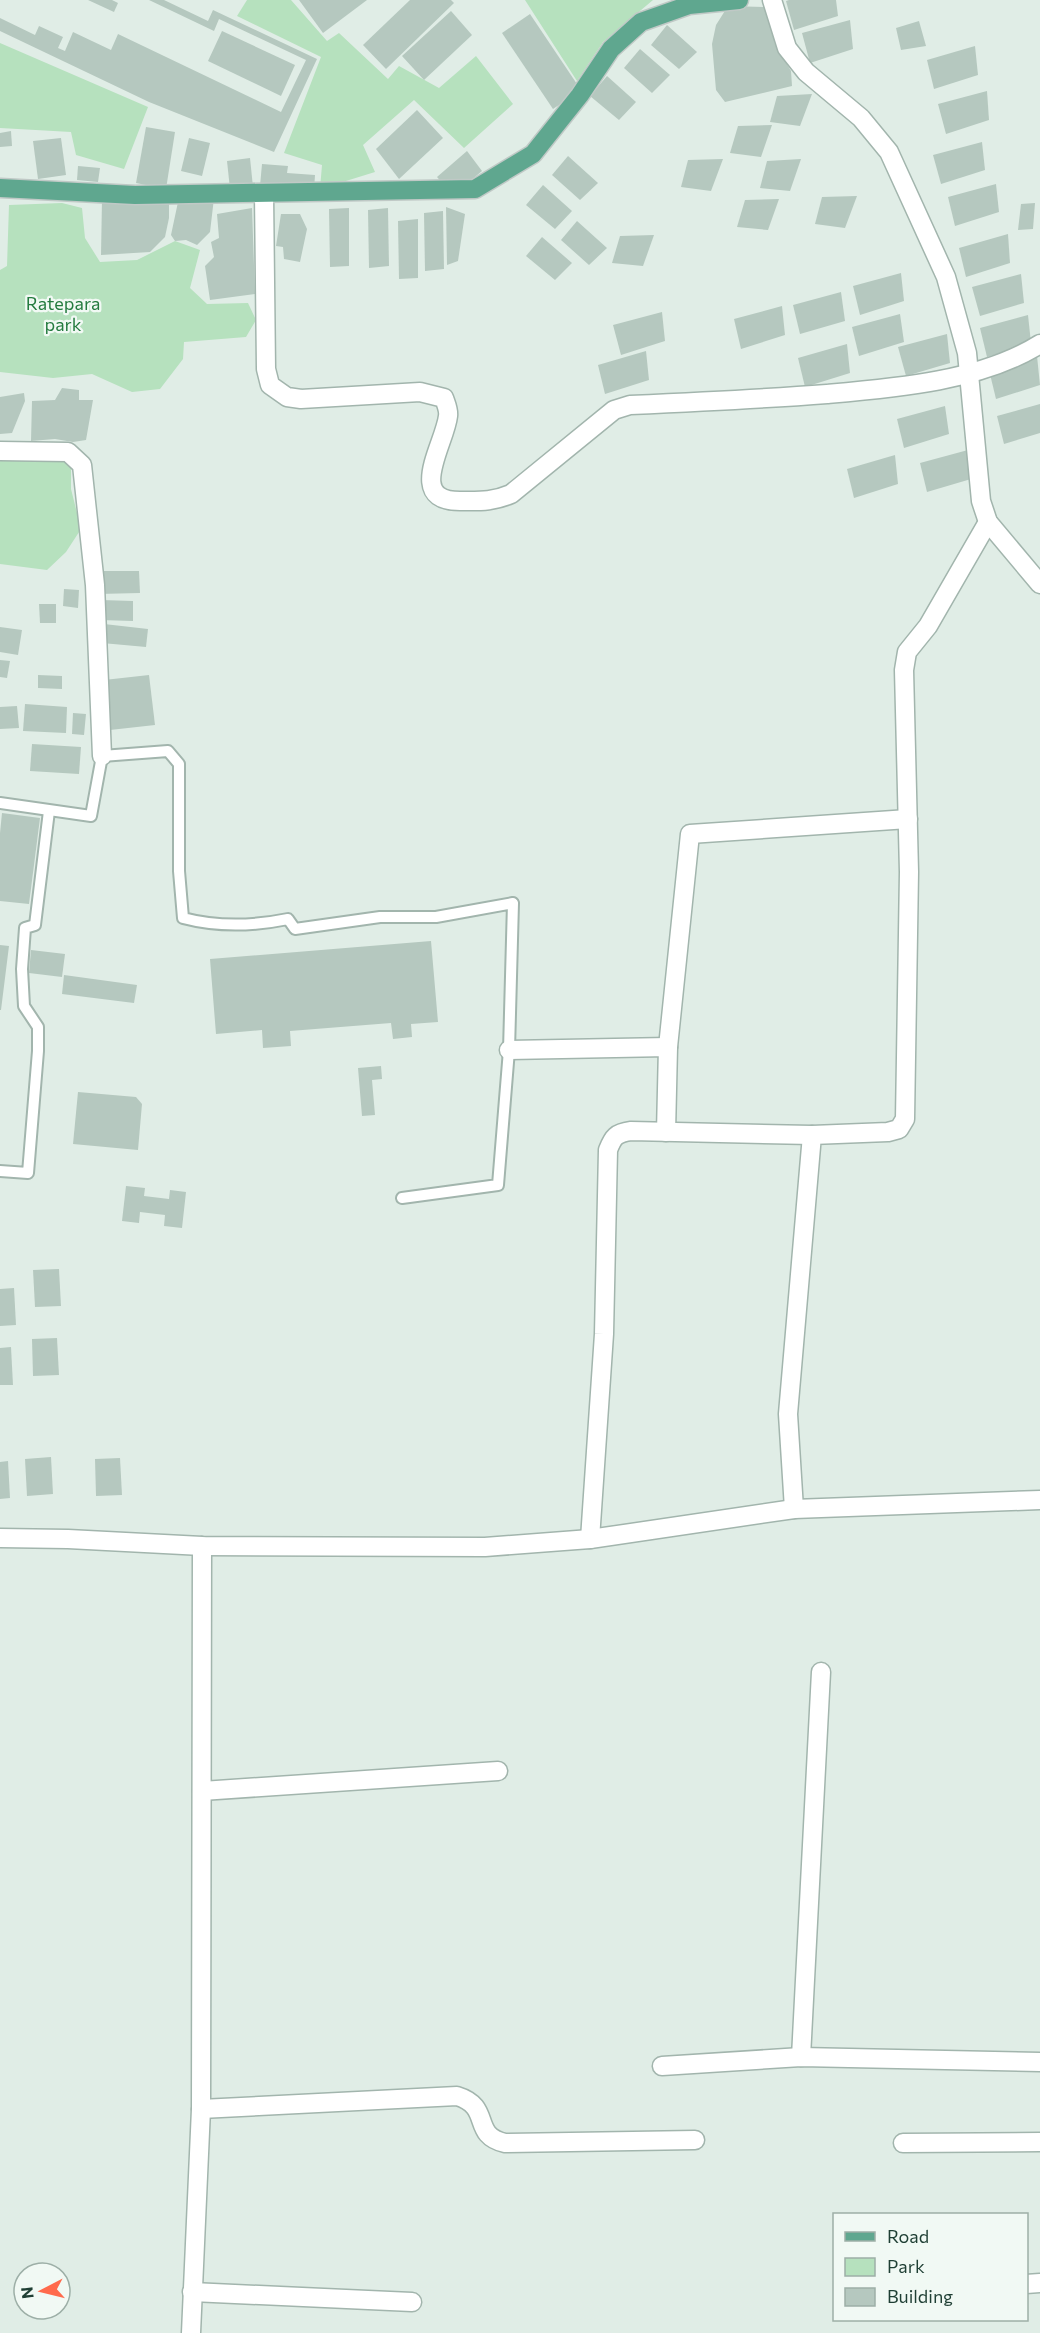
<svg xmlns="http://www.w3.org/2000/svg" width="1040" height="2333" viewBox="0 0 1040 2333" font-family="Commissioner,sans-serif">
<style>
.green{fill:#b6e1be}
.building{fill:#b5c8bf}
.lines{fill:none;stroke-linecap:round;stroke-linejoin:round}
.service-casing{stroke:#a2b5ad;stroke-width:14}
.minor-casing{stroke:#a2b5ad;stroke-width:21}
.primary-casing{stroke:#c0c9c6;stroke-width:21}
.service{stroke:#fff;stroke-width:10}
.minor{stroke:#fff;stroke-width:18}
.primary{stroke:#5fa78f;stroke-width:18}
.labels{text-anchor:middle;stroke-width:4.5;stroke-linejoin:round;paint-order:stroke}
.park-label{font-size:18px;fill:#247b3f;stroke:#f1f9f4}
</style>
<rect width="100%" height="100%" fill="#e0ede6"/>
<g class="green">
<path d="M247,0H291L327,41L339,33L388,79L399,66L439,88L476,56L513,104L464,148L414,100L363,145L375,172L320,189L322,165L284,153L321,57L237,16Z"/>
<path d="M525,0H653L603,42L577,81Z"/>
<path d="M0,43L148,107L124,169L76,155L71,132L0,128Z"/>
<path d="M62,203L82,208L85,238L100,262L137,260L175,241L200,250L190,288L207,304L248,303L256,320L246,337L184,342L183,359L160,389L132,392L92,374L53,378L0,372V270L7,266L9,205Z"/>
<path d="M0,452L71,454V489L81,529L66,552L47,570L0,564Z"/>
</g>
<g class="building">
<path d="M88,0H112L118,3L114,12Z"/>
<path d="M149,0H164L208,21L213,10L317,59L274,152L149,102L0,31V18L35,35L39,26L63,37L58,48L65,51L73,32L111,50L118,34L281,112L306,60L219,19L214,31Z"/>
<path d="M299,0H367L323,33Z"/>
<path d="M410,0H451L454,3L386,69L363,45Z"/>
<path d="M789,0H836L838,16L794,30L786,1Z"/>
<path d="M728,6L768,7L775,44L791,71L792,86L725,102L716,90L712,44L716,25Z"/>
<path d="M451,11L472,35L424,80L402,56Z"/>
<path d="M530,14L581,90L553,109L502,33Z"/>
<path d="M850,20L853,49L810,63L802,33Z"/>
<path d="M919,21L926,46L901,50L896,28Z"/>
<path d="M667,25L697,52L679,69L651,45Z"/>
<path d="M222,31L295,65L281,96L208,61Z"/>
<path d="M975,46L978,75L934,89L927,60Z"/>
<path d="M640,49L670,75L652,93L624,68Z"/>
<path d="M607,76L636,102L619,120L590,96Z"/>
<path d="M987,91L989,120L946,134L938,104Z"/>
<path d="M812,94L800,126L770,122L777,96Z"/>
<path d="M417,110L443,138L399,179L376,149Z"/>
<path d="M772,125L761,157L730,153L738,126Z"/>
<path d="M146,127L175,132L166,189L136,183Z"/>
<path d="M11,131L12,146L0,147V133Z"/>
<path d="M61,138L66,175L38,179L33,141Z"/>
<path d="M189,138L210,143L202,176L181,171Z"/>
<path d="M982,142L985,170L941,184L933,155Z"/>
<path d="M467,151L482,171L469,182L444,185L437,177Z"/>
<path d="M568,156L598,183L580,200L552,175Z"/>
<path d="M250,158L253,187L230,189L227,161Z"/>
<path d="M723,159L711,191L681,187L688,160Z"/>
<path d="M801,159L790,191L760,188L767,161Z"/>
<path d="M262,164L288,166L287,173L315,175L314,190L260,186Z"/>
<path d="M78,166L100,168L98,182L77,180Z"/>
<path d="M996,184L999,212L955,226L948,197Z"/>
<path d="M543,185L572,211L555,229L526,205Z"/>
<path d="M857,196L845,228L815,224L822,197Z"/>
<path d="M214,198L210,232L197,245L186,240L175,241L171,235L178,202Z"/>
<path d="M102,199L169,201V218L165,237L150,252L101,255Z"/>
<path d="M779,199L768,230L737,227L745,200Z"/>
<path d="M1035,203L1033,229L1018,230L1021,204Z"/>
<path d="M446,207L465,214L458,261L447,265Z"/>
<path d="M252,208L255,294L210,300L205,266L214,257L211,242L219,238L217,214Z"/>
<path d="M349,208V266L330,267L329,209Z"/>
<path d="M388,208L389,266L369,268L368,210Z"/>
<path d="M443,211L444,269L425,271L424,213Z"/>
<path d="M281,214H300L307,229L300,262L284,259L283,247L276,246Z"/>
<path d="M418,219V278L399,279L398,221Z"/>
<path d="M577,221L607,248L589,265L561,240Z"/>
<path d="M1008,234L1010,263L966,277L959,248Z"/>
<path d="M654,235L643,266L612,263L620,236Z"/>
<path d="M542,237L572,263L555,280L526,256Z"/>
<path d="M901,273L904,301L860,315L853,286Z"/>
<path d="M1021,274L1024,303L980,316L972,287Z"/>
<path d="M841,292L845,321L800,334L793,305Z"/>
<path d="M782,306L785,335L741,349L734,319Z"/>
<path d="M662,312L665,341L621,355L613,325Z"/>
<path d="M900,314L904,342L859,356L852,327Z"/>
<path d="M1028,315L1031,343L987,357L980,328Z"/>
<path d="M947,334L950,363L906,376L898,347Z"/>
<path d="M847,344L850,373L805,387L798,358Z"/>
<path d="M646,351L649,380L605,394L598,365Z"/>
<path d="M1037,356L1040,385L996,399L989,370Z"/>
<path d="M62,388L79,390V400H93L86,440L73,442L55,439L31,441L32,401L55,400Z"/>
<path d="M24,393L25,401L12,433L0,434V397Z"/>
<path d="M1040,404V433L1004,444L997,416Z"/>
<path d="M945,406L949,434L904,448L897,419Z"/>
<path d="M968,450L971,479L927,492L920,463Z"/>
<path d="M895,455L898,484L854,498L847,469Z"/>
<path d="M98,571H139L140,593L98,594Z"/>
<path d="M64,589L79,590L78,608L63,606Z"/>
<path d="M101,600L133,601V621L100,620Z"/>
<path d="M39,604H56V623H40Z"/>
<path d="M104,624L148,629L146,647L102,643Z"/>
<path d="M0,627L22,630L18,655L0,652Z"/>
<path d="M0,660L10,661L7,678L0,677Z"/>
<path d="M38,675L62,676V689L38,688Z"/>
<path d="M149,675L155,725L110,730L104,680Z"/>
<path d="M25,704L67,707L66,733L23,731Z"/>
<path d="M17,706L19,728L0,729V707Z"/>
<path d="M73,713L86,714L84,735L72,734Z"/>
<path d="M32,744L81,747L79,774L30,771Z"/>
<path d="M2,813L40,818L29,904L0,901V833Z"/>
<path d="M431,941L438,1022L411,1024L412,1037L393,1039L391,1023L290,1031L291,1046L263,1048L262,1030L216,1034L210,959Z"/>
<path d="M0,945L9,946L1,1010H0Z"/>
<path d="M31,950L65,954L62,977L29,973Z"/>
<path d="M64,975L137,985L134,1003L62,994Z"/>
<path d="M381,1066L382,1079L372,1080L375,1115L362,1116L358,1068Z"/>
<path d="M78,1092L136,1097L142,1104L138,1150L73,1144Z"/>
<path d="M126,1186L145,1188L144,1196L169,1199L170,1190L186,1192L182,1228L164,1226L165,1215L140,1212L139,1223L122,1221Z"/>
<path d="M59,1269L61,1306L35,1307L33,1270Z"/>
<path d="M14,1288L16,1325L0,1326V1289Z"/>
<path d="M57,1338L59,1375L33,1376L32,1339Z"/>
<path d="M11,1347L13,1385H0V1348Z"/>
<path d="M51,1457L53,1494L27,1496L25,1459Z"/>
<path d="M120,1458L122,1495L96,1496L95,1459Z"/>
<path d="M8,1461L10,1498L0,1499V1462Z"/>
</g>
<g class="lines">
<g class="service-casing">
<g id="service">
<path d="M0,803L91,816L102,756L168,751L179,764V871L183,918C217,927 254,926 288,919L295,929L380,917H436L513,903L509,1050L498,1185L402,1198"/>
<path d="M0,1171L28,1173L38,1051V1027L24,1006L22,969L25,928L35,925L49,811"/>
</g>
</g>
<g class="minor-casing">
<g id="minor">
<path d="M772,0L787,48L806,72L861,118L889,152L946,277L967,353L981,501L988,522L1040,584"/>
<path d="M264,194L266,369L270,385L287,397L301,399L420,392L444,398C446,404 449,410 448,416C445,444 405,501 460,501C480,501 492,502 511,494L614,410L630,405C696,402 762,399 827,394C896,388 981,381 1040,344"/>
<path d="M0,451L68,452L82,465L95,585L102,756"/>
<path d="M668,1047L690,834L908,819"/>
<path d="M509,1050L668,1047L666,1132"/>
<path d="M794,1509L788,1414L812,1135L888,1132L899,1129L905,1119L909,872L904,670L907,652L928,626L988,522"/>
<path d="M0,1538L68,1539L202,1546L485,1547L590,1539L794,1509L1040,1500"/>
<path d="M590,1539L604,1334L608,1150C613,1137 616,1133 631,1131L812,1135"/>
<path d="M202,1791L498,1771"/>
<path d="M801,2057L821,1672"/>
<path d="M662,2066L801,2057L1040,2062"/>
<path d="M201,2109L457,2096C493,2107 470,2135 505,2143L695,2140"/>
<path d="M903,2143L1040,2142"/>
<path d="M1026,2284L1040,2283"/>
<path d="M192,2292L412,2302"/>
<path d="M191,2333L201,2109L202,1546"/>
</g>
</g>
<g class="primary-casing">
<path id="primary" d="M0,188L135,195L475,189L533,154L580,95L611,49L641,22L689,5L739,0"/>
</g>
<use href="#service" class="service"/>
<use href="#minor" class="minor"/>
<use href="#primary" class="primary"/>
</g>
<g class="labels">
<g class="park-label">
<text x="63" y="310">Ratepara<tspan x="63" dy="21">park</tspan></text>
</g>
</g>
<rect x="833" y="2213" width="195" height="108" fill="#f1f9f4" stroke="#9dafa7" stroke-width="1.5"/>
<rect x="845" y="2232" width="30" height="9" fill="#5fa78f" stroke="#9dafa7" stroke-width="1.5"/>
<text x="887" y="2243" font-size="18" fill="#1f3f34">Road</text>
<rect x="845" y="2258" width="30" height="18" fill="#b6e1be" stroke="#9dafa7" stroke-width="1.5"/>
<text x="887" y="2273" font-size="18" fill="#1f3f34">Park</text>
<rect x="845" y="2288" width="30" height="18" fill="#b5c8bf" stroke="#9dafa7" stroke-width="1.5"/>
<text x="887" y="2303" font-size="18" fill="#1f3f34">Building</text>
<g transform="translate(42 2291) rotate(263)"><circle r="28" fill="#f1f9f4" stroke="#9dafa7" stroke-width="1.5"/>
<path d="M0-4.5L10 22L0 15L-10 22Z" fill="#ff6a4c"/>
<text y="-9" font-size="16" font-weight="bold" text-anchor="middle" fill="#1f3f34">N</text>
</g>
</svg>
